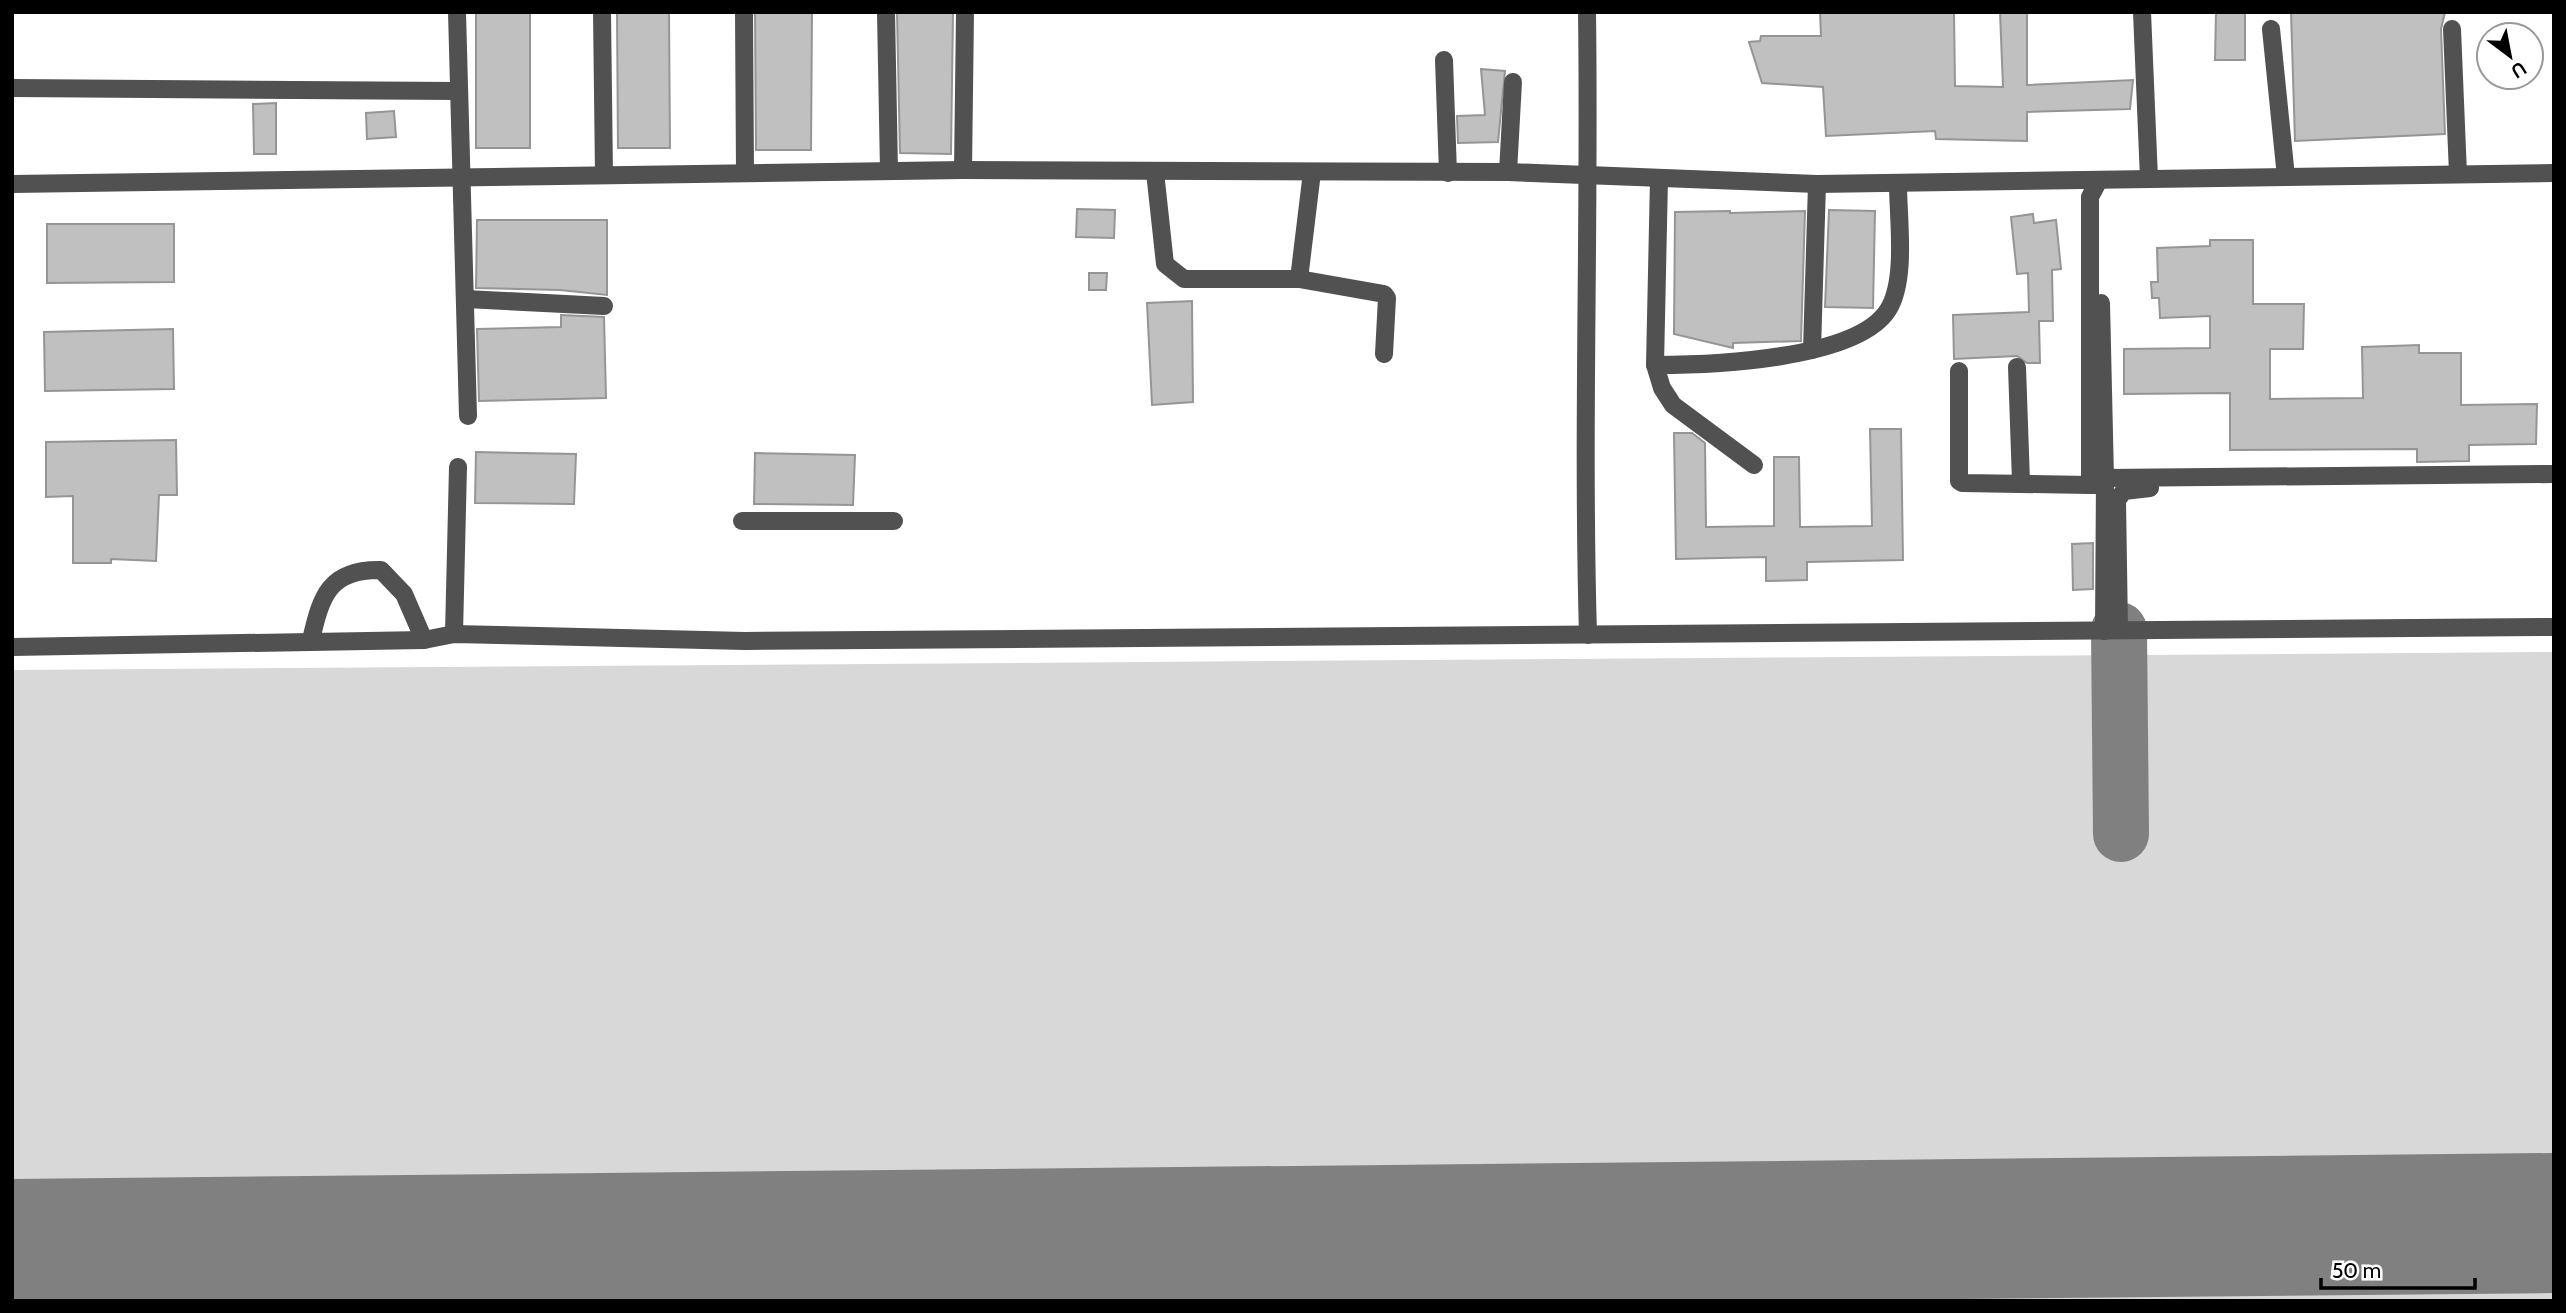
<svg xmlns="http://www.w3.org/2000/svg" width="2566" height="1313" viewBox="0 0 2566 1313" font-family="Cabin,sans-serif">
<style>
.green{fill:#d8d8d8}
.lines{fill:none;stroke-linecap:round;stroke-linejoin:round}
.taxiway{stroke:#808080;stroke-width:56}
.runway{stroke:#808080;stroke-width:140}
.building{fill:#c0c0c0;stroke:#959595;stroke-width:2}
.minor{stroke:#515151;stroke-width:18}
</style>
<rect width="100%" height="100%" fill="#fff"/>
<path class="green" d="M2554,652V1301H12V670Z"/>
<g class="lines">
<path class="taxiway" d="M2119,630L2121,834"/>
<path class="runway" d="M12,1249L2554,1223"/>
</g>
<g class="building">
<rect x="476" y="12" width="54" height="136"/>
<path d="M617,12H669L670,148H618Z"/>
<path d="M755,12H812L811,150H756Z"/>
<path d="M897,12H953L951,154L900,153Z"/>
<path d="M1820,12H1954L1955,86L2003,87L2000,12H2027V85L2133,80L2130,109L2027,112V141L1936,139L1935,131L1826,136L1823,87L1762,83L1749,42L1760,41L1761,36H1821Z"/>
<path d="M2216,12H2245V60H2215Z"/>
<path d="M2291,12H2445L2441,29L2445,134L2295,141Z"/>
<path d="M1481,69L1505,71L1498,142L1458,143L1457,116L1485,115Z"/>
<path d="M276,103V154H254L253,104Z"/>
<path d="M394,111L396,137L367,139L366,113Z"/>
<path d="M1077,209L1115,210L1114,238L1076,237Z"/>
<path d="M1829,210L1875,211L1873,308L1825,307Z"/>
<path d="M1730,211V213L1805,211L1801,341L1733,343V348L1674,334L1675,212Z"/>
<path d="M2033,214L2034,223L2056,220L2061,269L2052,270L2053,321H2039L2040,363H2027L2017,356L1954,359L1953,315L2029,312L2028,273L2017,274L2011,217Z"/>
<path d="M477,220H607V295L560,290L476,288Z"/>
<path d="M47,224H174V282L47,283Z"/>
<path d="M2210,240H2253V304H2304L2303,349H2270V399L2363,398L2362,347L2419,345V353H2461V405L2537,404L2536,444L2469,445V461L2417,462V449L2230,450V393L2124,394V349L2210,348V316L2160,318L2159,298H2152L2151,282H2158L2157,248L2210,246Z"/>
<path d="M1089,273H1107L1106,290H1089Z"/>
<path d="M1192,301L1193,402L1152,405L1147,303Z"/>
<path d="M561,315L604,317L606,398L479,401L477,329L561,327Z"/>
<path d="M173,329L174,389L45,391L44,332Z"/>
<path d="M1870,429H1901L1903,560L1807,562V580L1766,581V557L1676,559L1674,433H1692L1705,443L1706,527L1774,526V457H1799L1800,527L1872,526Z"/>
<path d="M176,440L177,495H159L156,561L111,559V563H73V496L46,497V442Z"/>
<path d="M476,452L576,454L574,504L475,503Z"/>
<path d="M755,453L855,455L853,505L754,504Z"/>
<path d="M2093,543V589L2073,590L2072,544Z"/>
</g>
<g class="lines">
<g class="minor">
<path d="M457,12L468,416"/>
<path d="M602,12L604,175"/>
<path d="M744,12L745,173"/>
<path d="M886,12L889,171"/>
<path d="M1587,12C1590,220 1582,427 1588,635"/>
<path d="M2142,12L2149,179"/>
<path d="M2271,29L2286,177"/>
<path d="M2452,29L2458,174"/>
<path d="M1444,60L1448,173"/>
<path d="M12,88L458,91"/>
<path d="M963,170L965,12"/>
<path d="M1155,172L1165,264L1184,279H1299"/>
<path d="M1312,172L1299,279L1384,294L1387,298L1384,354"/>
<path d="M1508,172L1513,82"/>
<path d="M1659,179L1655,365L1662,388L1673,405L1754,465"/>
<path d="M2099,180L2090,197V485H2105"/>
<path d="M12,184L963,170L1508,172L1817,184L2554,173"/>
<path d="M466,299L604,306"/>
<path d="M2101,303L2105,478"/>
<path d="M1812,350L1817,184"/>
<path d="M1655,365C1710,365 1856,360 1888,310C1907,280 1898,219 1898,184"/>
<path d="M2017,367L2021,482"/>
<path d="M1959,371V481L1962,483L2090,485"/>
<path d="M742,521H894"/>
<path d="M2119,630L2117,500L2124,491L2150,488"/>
<path d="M2104,631L2105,478L2554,474"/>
<path d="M454,634L458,467"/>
<path d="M311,640C321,596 329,569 381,570L404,594L424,640"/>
<path d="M12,647L424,640L454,634L745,641L2554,627"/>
</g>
</g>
<rect width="2566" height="1313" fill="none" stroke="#000000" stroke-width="28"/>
<g transform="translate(2510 56) rotate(148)"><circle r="33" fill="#ffffff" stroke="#999999" stroke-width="2"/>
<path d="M0-5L12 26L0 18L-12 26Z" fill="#000000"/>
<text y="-10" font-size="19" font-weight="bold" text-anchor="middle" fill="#000000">U</text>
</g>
<path d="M2321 1278v10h154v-10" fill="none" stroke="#000000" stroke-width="3.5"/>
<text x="2332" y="1278" font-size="21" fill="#000000" stroke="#ffffff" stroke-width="5" paint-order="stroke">50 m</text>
</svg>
